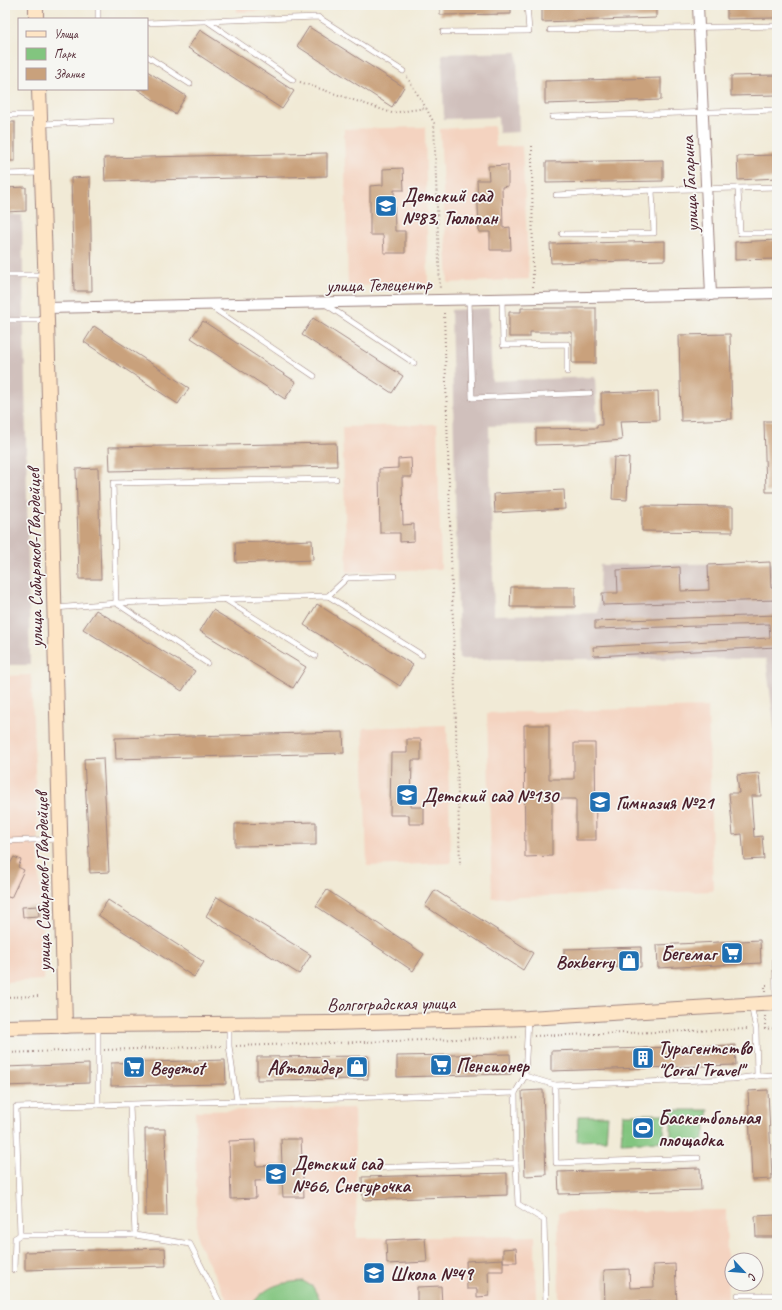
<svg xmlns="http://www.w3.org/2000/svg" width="782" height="1310" viewBox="0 0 782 1310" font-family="Caveat,sans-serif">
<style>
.built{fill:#f4d3c0}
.industrial{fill:#d0c0bc}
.green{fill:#82c57f;stroke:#667255}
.building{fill:#c9a17c}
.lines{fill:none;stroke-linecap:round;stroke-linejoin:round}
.lane-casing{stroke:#9e8480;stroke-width:6}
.street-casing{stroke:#9e8480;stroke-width:12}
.secondary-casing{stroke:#9e8480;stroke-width:16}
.path{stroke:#9e8480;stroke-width:2;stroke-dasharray:1 3;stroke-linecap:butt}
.lane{stroke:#fff;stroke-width:5}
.street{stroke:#fff;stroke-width:10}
.secondary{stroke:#fee5c5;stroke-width:14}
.labels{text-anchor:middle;stroke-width:3.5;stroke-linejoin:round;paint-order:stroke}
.street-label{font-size:19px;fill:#4a1f2b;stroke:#f6f6f2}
.poi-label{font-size:19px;font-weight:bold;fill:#4a1f2b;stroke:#f6f6f2;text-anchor:start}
</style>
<rect width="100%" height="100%" fill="#f6f6f2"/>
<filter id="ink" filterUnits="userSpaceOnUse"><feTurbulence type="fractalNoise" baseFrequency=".025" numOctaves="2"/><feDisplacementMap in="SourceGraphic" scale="8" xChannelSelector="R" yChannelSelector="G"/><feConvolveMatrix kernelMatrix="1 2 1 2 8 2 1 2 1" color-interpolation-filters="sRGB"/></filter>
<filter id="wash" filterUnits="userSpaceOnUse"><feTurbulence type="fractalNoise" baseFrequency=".012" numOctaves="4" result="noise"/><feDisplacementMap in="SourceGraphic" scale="16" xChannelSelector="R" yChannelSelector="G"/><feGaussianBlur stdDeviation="0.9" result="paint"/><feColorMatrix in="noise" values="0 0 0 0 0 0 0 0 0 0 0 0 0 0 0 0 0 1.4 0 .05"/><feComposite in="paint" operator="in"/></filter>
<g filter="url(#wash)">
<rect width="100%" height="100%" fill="#f1ead6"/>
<g class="built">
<path d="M237,5H352V7L237,12Z"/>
<path d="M494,126L496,147L522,146L529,279L448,283L440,129Z"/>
<path d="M425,127L428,284L348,286L344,129Z"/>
<path d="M437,424L441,569L347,572L342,427Z"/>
<path d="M31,675L44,980L5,982V676Z"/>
<path d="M708,707L713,891L492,898L487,713Z"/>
<path d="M447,725L451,863L367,866L363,728Z"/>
<path d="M354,1108L357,1238L535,1236L536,1305H230L197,1241L195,1111Z"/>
<path d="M726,1210L728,1305H559L558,1212Z"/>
</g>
<g class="industrial">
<path d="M517,52L519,132L499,133L498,117L444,119L442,54Z"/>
<path d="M5,215H22L30,665H5Z"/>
<path d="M489,308L492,381L595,377L597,423L489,426L494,615L598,613L600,565L777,563V731H775L766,659H459L451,310Z"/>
</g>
<g class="green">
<path d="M671,1110H709L703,1142L671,1139Z"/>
<path d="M623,1114H666L663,1141L621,1143Z"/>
<path d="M578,1116H608L606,1140L577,1141Z"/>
<path d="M303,1281L313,1287L323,1305H251C268,1285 278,1283 303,1281Z"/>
</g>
<g id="blocks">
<g class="building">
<path d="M440,5H511V14L440,15Z"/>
<path d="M542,5H656V18L542,22Z"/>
<path d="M727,5H777V18L727,19Z"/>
<path d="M309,27L404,87L392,107L297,46Z"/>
<path d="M200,30L294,91L282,109L188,48Z"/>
<path d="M147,71L186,96L175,114L137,89H147Z"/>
<path d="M777,75V95L731,96V76Z"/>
<path d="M661,78V100L545,104V81Z"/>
<rect x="5" y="122" width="10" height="39"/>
<path d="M327,153V176L105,181L104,158Z"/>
<path d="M777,155V178L738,180L737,156Z"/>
<path d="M663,160V181L546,183V162Z"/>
<path d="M508,165V186L502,187L503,228L510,227L511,250H490V232H479L477,180H489L488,166Z"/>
<path d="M403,168L404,190H394L395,231H405V253H384L383,235H370V186L383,185V169Z"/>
<path d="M90,177L92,291H74L71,178Z"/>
<path d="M26,187V211L5,212V188Z"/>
<path d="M777,240V259L735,260V242Z"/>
<path d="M665,241V260L551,263L550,244Z"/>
<path d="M521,308H596V363H572V332H530V337H509V312H521Z"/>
<path d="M313,318L403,376L392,393L302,335Z"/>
<path d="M203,321L296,382L285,399L191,338Z"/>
<path d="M94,326L189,388L178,404L84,342Z"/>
<path d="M730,334L732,419L681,421L679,335Z"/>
<path d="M658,391L659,420L620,421L622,440L577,444L536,445V429L597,428V425H602L601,393Z"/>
<path d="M764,421H777V492H766Z"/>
<path d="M336,443L337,466L110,471L109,447Z"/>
<path d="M614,457L629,458L627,500L612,499Z"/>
<path d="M411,458L412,477H402L403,525L414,524V541L400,542V533H380L379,469L398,468V459Z"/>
<path d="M98,468L101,579H79L76,469Z"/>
<path d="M564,490L565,509L495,513L494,494Z"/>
<path d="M642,506L733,507V532L642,531Z"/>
<path d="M312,540L313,560L236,563L235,543Z"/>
<path d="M770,562L771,588H777V600L603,605L602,593H618L617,570L680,567L681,591L709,590L708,565Z"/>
<path d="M511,587H575V607H510Z"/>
<path d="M317,604L413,665L400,686L304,625Z"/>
<path d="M96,610L195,671L182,691L83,629Z"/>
<path d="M213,610L306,667L293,688L200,631Z"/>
<path d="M777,615V647L594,656L593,647L770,638L769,624L595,629V621Z"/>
<path d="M524,725H549V779H574V743H595L596,840H576V799H552V856L525,857Z"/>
<path d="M343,732L344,753L116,759L115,738Z"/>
<path d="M407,739H421V760H412L411,807H424V824H409V815H390L391,753H407Z"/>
<path d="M103,758L109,872L90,873L84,759Z"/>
<path d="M759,773L761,796H751L754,837L762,836L764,859L744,860L742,834L733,835L729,793H739L737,775Z"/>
<path d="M316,822V845L235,846V824Z"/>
<path d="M14,857L21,860L18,867L24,870L11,898L5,896V862L10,864Z"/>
<path d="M327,890L424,954L413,971L316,906Z"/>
<path d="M435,890L533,953L523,970L425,906Z"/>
<path d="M217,897L311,955L299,974L206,916Z"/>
<path d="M108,900L204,962L194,977L98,915Z"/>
<path d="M38,906L39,916L23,917L22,907Z"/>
<path d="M760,940L761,963L658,968L657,945Z"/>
<path d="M641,947V967L564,968V949Z"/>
<path d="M735,1045L736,1065L551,1071V1051Z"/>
<path d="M510,1054L511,1074L397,1077V1056Z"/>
<path d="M368,1056V1079L257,1080V1057Z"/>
<path d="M225,1060L226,1084L111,1086V1063Z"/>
<path d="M89,1064V1083L5,1086V1067Z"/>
<path d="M543,1090L546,1175L525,1176L522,1091Z"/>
<path d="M768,1090L772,1179L752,1180L748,1091Z"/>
<path d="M145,1129H165L167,1216H146Z"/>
<path d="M281,1139H301L304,1197H283L282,1180L255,1181L256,1198L231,1199L229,1141L255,1140L256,1166L282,1165Z"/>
<path d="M700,1168L701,1190L559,1194L558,1172Z"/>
<path d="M507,1173V1195L363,1200L362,1177Z"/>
<path d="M777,1215V1237H756L755,1216Z"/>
<path d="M425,1238L427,1262L387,1264L386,1240Z"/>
<path d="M165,1248L166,1266L25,1270V1252Z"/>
<path d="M516,1248L517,1262H503V1249Z"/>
<path d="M503,1259V1271H488L489,1296L477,1297V1289H467L466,1261Z"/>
<path d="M675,1264L677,1305H655V1301L628,1302V1305H605L604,1270L629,1269L630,1288L654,1287L653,1265Z"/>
<path d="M441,1286L442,1305H417V1287Z"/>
</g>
</g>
</g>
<g filter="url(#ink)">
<use href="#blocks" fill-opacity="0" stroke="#9e8480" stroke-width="1"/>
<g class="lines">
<g class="lane-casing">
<g id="lane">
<path d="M98,5V19"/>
<path d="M207,21L293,80"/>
<path d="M147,23L318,17L403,71"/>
<path d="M550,30L777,26"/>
<path d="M443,32L529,31L527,5"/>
<path d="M147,56L190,84"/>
<path d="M5,115H39"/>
<path d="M552,117L777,110"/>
<path d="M42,124L111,121"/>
<path d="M5,174L40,173"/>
<path d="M738,188L740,233H777"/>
<path d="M556,195L652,190L777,187"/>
<path d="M562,234L654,233L652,190"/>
<path d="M5,275H45"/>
<path d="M502,299L503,345L567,344V372"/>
<path d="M469,300L472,398L590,393"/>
<path d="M325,304L414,363"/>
<path d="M210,306L314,376"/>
<path d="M5,320H46"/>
<path d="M328,596L347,578L394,576"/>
<path d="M226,600L315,656"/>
<path d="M55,608L116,603L328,596L422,655"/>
<path d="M207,663L116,603L113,483L336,479"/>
<path d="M5,841L60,839"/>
<path d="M775,930L776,1003"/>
<path d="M751,1005L756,1029L757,1076"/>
<path d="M229,1025V1046L237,1101"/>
<path d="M98,1026V1105L16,1107L20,1235H135L130,1105"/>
<path d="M525,1076L555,1085L556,1163L698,1158"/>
<path d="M555,1085L733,1079L757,1076L777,1075"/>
<path d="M98,1105L515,1093"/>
<path d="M516,1163L518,1204L544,1220L546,1305"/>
<path d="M367,1168L516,1163L515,1093L525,1076L528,1019"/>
<path d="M135,1235L190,1244L221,1305"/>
<path d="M14,1270L15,1238L20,1235"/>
<path d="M738,1295H777"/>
</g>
</g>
<g class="street-casing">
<g id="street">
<path d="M698,5L711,295"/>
<path d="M47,308L777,293"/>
</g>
</g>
<g class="secondary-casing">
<g id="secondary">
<path d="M36,5V19"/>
<path d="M39,89L47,320L65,1026"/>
<path d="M5,1027L98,1025L329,1023L528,1018L777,1003"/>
</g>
</g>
<g class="path">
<path d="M407,77L426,108"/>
<path d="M300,82L392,113L426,108L434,123L440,290"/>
<path d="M532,146L533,288"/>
<path d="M444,313L460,865"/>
<path d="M765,992V985H768"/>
<path d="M5,997L38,996"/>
<path d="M765,1016V1029"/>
<path d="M764,1029L777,1028"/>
<path d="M534,1036L749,1029"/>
<path d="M236,1046L520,1037"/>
<path d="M104,1050L222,1046"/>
<path d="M5,1053L92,1050"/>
</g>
<use href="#lane" class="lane"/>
<use href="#street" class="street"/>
<use href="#secondary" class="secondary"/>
</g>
</g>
<defs>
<g id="school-square" transform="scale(1.15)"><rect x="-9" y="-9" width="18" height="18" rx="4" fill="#1f6fb2" stroke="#f6f6f2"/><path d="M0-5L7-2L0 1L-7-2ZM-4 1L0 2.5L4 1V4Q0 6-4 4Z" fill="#fff"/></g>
<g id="supermarket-square" transform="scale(1.15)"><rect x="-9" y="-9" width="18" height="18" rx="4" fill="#1f6fb2" stroke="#f6f6f2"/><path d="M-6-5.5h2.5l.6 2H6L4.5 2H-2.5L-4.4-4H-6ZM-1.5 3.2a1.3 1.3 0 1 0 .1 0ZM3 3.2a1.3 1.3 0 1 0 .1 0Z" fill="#fff"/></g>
<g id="shop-square" transform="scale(1.15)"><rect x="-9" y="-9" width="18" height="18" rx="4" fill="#1f6fb2" stroke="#f6f6f2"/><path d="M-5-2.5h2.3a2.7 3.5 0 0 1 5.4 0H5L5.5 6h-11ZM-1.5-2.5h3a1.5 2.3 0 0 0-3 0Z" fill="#fff"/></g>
<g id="building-square" transform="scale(1.15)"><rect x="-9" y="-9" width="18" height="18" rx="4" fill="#1f6fb2" stroke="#f6f6f2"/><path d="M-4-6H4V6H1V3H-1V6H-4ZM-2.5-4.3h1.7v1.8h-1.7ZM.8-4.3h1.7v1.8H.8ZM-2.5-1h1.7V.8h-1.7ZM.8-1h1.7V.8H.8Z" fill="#fff"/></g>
<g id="stadium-square" transform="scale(1.15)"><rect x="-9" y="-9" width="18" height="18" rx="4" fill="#1f6fb2" stroke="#f6f6f2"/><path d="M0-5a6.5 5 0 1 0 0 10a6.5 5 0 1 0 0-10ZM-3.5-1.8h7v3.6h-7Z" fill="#fff"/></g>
</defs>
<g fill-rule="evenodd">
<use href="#school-square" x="386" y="206"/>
<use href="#school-square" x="407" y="795"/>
<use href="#school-square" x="600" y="802"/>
<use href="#supermarket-square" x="732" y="953"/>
<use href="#shop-square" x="629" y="961"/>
<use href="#building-square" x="643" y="1058"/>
<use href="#supermarket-square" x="441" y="1065"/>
<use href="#supermarket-square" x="134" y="1067"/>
<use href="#shop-square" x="357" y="1067"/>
<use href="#stadium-square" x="643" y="1128"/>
<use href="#school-square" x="276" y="1174"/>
<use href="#school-square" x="374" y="1273"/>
</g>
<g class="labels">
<g class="street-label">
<text transform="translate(689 184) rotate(-93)" y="7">улица Гагарина</text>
<text transform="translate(379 284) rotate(-1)" y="7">улица Телецентр</text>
<text transform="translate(34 558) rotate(-91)" y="7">улица Сибиряков-Гвардейцев</text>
<text transform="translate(42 882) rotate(-91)" y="7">улица Сибиряков-Гвардейцев</text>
<text transform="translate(391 1003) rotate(-1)" y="7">Волгоградская улица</text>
</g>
<g class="poi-label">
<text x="402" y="202">Детский сад<tspan x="402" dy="22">№83, Тюльпан</tspan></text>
<text x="422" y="802">Детский сад №130</text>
<text x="616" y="809">Гимназия №21</text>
<text x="716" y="960" text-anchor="end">Бегемаг</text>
<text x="614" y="968" text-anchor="end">Boxberry</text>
<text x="658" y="1054">Турагентство<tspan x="658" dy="22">"Coral Travel"</tspan></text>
<text x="456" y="1072">Пенсионер</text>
<text x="150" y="1074">Begemot</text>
<text x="342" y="1074" text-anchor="end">Автолидер</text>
<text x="658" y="1124">Баскетбольная<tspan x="658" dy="22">площадка</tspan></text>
<text x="292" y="1170">Детский сад<tspan x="292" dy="22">№66, Снегурочка</tspan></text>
<text x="390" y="1280">Школа №49</text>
</g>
</g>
<rect width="782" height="1310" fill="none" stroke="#f6f6f2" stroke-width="20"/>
<rect x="18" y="18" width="130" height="72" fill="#f6f6f2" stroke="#b1a0a2"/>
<rect x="26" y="31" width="20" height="6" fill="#fee5c5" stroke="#b1a0a2"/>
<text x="54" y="38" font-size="12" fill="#4a1f2b">Улица</text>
<rect x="26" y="48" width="20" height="12" fill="#82c57f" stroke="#b1a0a2"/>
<text x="54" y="58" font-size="12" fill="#4a1f2b">Парк</text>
<rect x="26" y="68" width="20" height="12" fill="#c9a17c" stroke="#b1a0a2"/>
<text x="54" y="78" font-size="12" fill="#4a1f2b">Здание</text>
<g transform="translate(744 1272) rotate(116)"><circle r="19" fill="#f6f6f2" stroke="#b1a0a2"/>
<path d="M0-3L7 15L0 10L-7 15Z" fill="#1f6fb2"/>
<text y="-6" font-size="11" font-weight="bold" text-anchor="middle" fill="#4a1f2b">С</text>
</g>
</svg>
